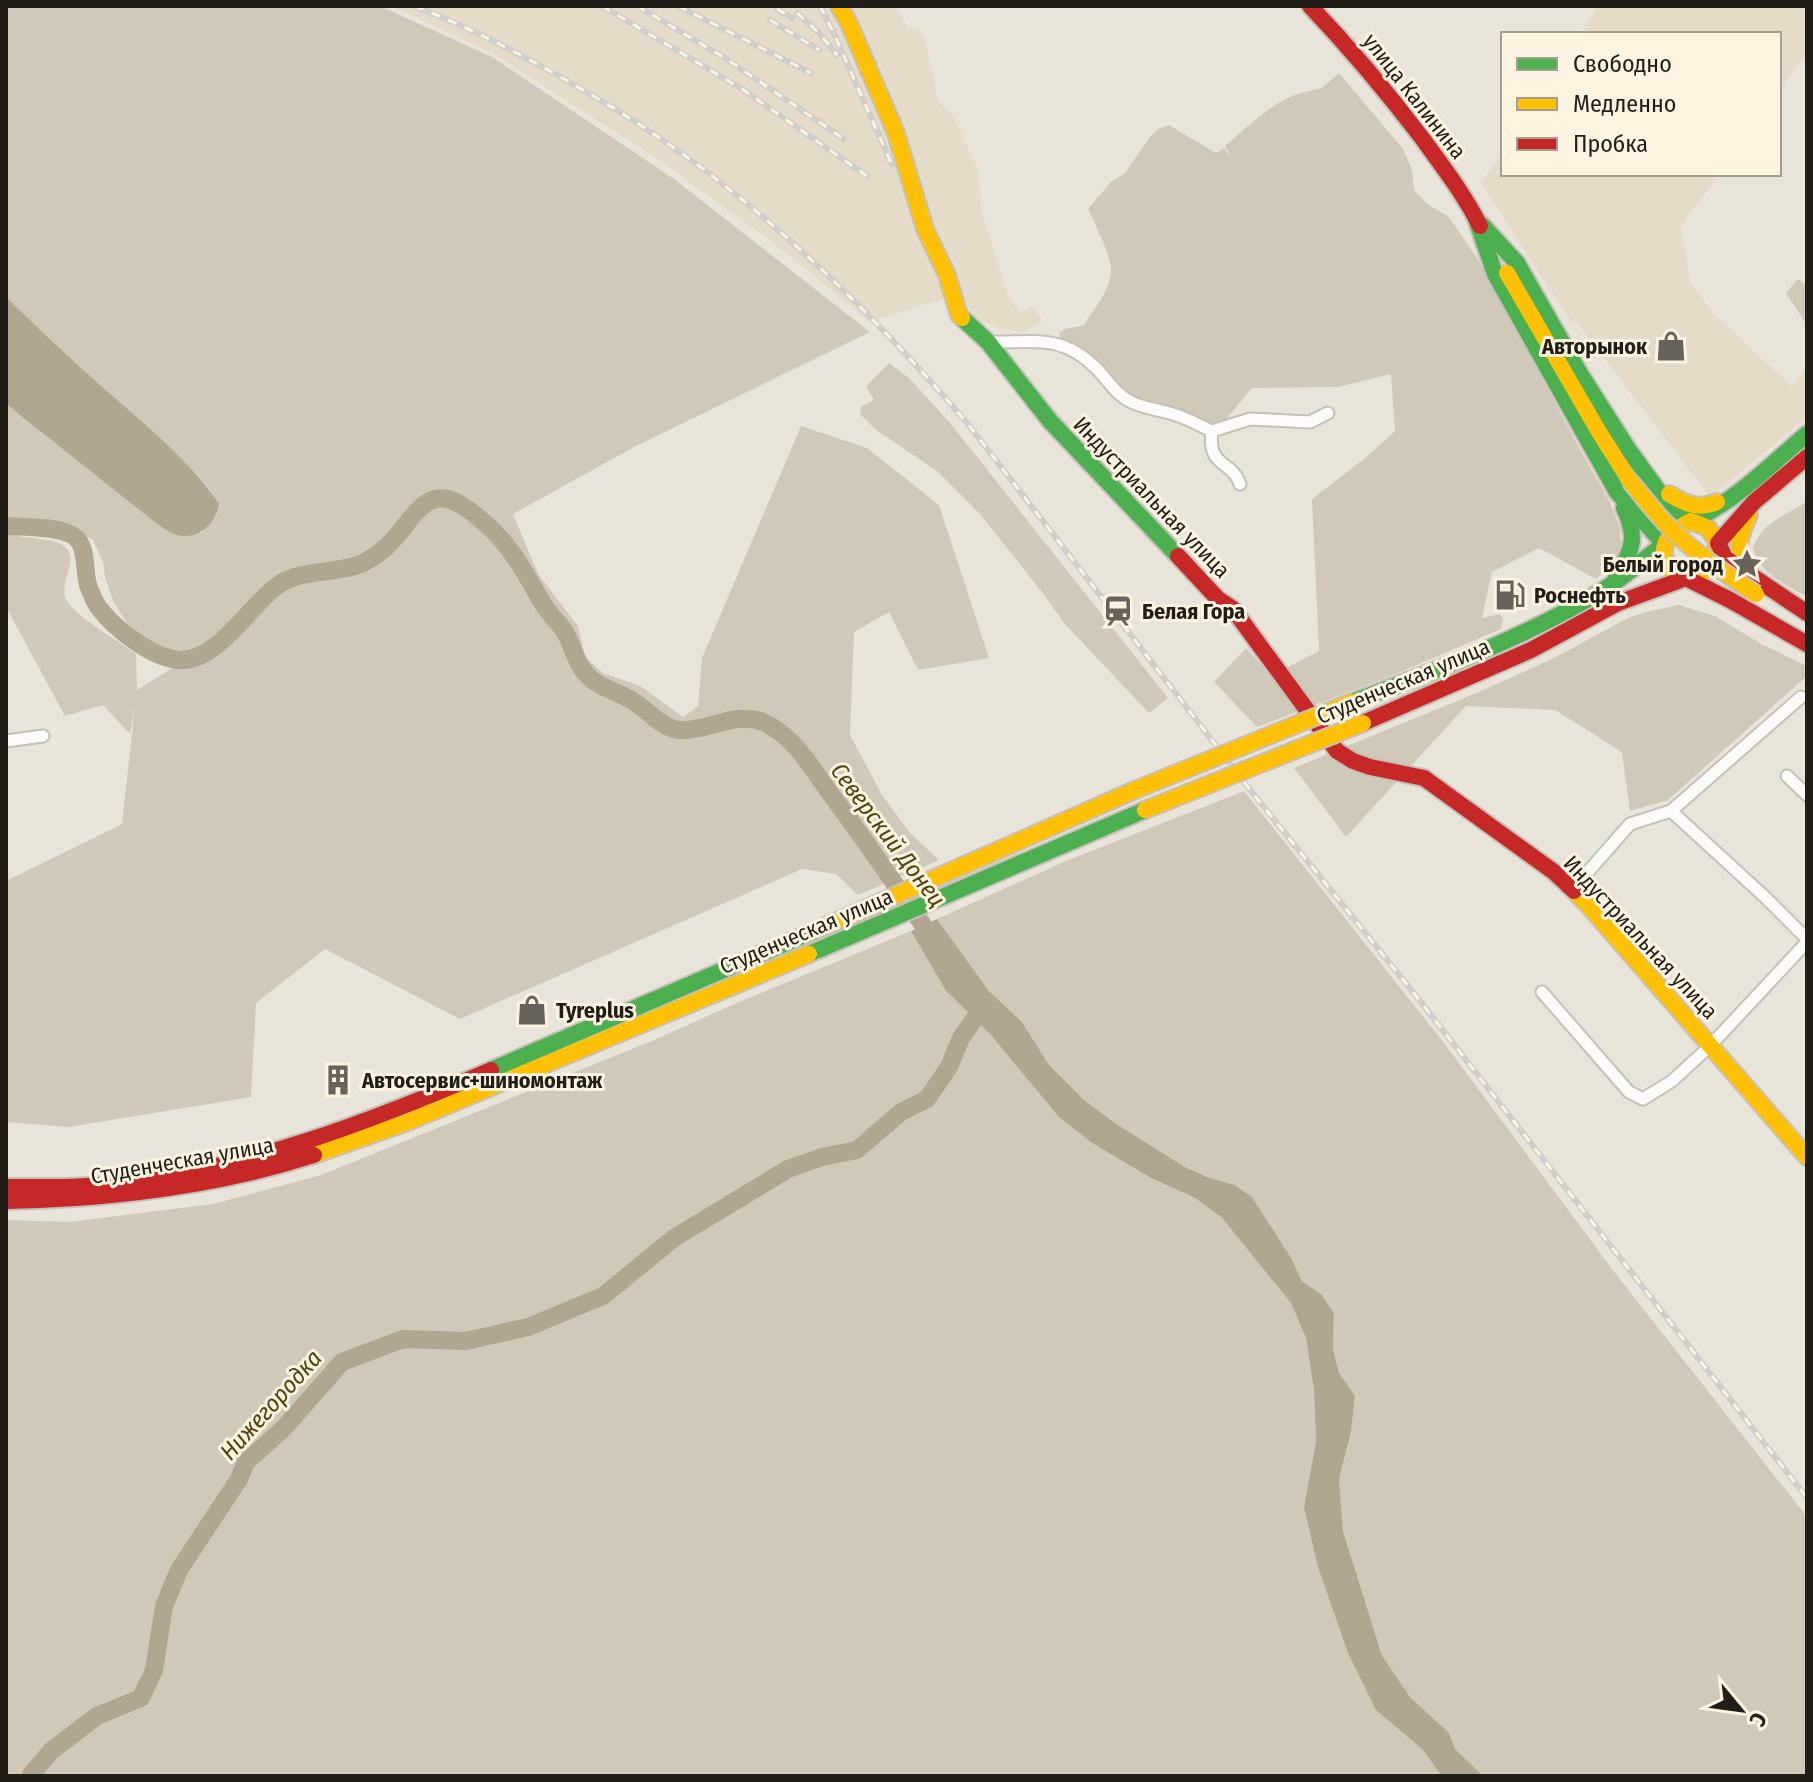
<svg xmlns="http://www.w3.org/2000/svg" width="1813" height="1782" viewBox="0 0 1813 1782" font-family="'Fira Sans Condensed',sans-serif">
<style>
.built{fill:#e4dbc8}
.green{fill:#d0c9b9}
.water{fill:#b1a690}
.lines{fill:none;stroke-linecap:round;stroke-linejoin:round}
.river{stroke:#b1a690;stroke-width:18}
.street-casing{stroke:#c5c1b8;stroke-width:15}
.fast-casing{stroke:#c5c1b8;stroke-width:20}
.slow-casing{stroke:#c5c1b8;stroke-width:20}
.jam-casing{stroke:#c5c1b8;stroke-width:20}
.street{stroke:#fcfbf9;stroke-width:11}
.fast{stroke:#4caf50;stroke-width:16}
.slow{stroke:#ffc107;stroke-width:16}
.jam{stroke:#c62828;stroke-width:16}
.rail-casing{stroke:#d0cecb;stroke-width:6}
.rail{stroke:#fcf3e0;stroke-width:3;stroke-dasharray:9;stroke-linecap:butt}
.slow-bridge-casing{stroke:#c5c1b8;stroke-width:20;stroke-linecap:butt}
.slow-bridge{stroke:#ffc107;stroke-width:16}
.labels{text-anchor:middle;stroke-width:6;stroke-linejoin:round;paint-order:stroke}
.street-label{font-size:22px;fill:#211e17;stroke:#fcf3e0}
.poi-label{font-size:22px;font-weight:bold;fill:#211e17;stroke:#fcf3e0;text-anchor:start}
.water-label{font-size:24px;font-style:italic;fill:#55410d;stroke:#fcf3e0}
</style>
<rect width="100%" height="100%" fill="#e9e4d9"/>
<g class="built">
<path d="M392,6H830L884,118L945,298L870,322L775,244L659,160L494,54Z"/>
<path d="M848,6H895L909,29L917,27L925,39L938,100L954,118L979,172L981,209L1007,293L1020,313L1031,306L1043,321L1024,332L1005,330L973,317L935,237Z"/>
<path d="M1599,6H1807V52L1779,91V34H1580Z"/>
<path d="M1503,153V174H1719L1681,226L1690,281L1711,311L1791,386L1807,368V417L1710,497L1576,321L1572,323L1481,183Z"/>
</g>
<g class="green">
<path d="M6,6H380L492,57L674,179L870,332L636,446L513,514L538,574L578,626L585,657L603,673L640,686L683,717L698,706L702,658L801,426L867,448L939,505L989,658L918,670L889,612L854,632L850,735L882,795L910,833L939,860L858,895L836,874L802,869L460,1019L325,949L256,1003L251,1097L69,1127L6,1122V881L122,824L135,706L130,734L103,705L65,716L6,607V534C19,537 51,539 61,544C84,557 56,583 67,601C77,617 120,642 136,654L137,690L186,660L209,640L186,653H175L146,640L132,631L113,601L105,577L103,562L93,540L68,525L37,519L6,518V404L157,524C176,535 182,538 203,532L219,503L207,486L190,468L55,345L6,297Z"/>
<path d="M1339,73L1403,149L1412,170L1414,190L1427,204L1449,217L1479,261L1582,453L1610,502L1620,528L1621,548L1613,565L1596,579L1539,548L1492,572L1482,618L1500,614L1503,619L1501,629L1396,674L1257,727L1214,682L1246,648L1271,676L1319,651L1312,499L1364,459L1395,431L1391,374L1338,387L1252,388L1223,423L1211,428L1131,401L1062,342L1059,333L1065,329L1084,325C1093,310 1109,292 1111,274C1113,260 1095,223 1088,209L1111,182L1125,173L1150,137L1158,129L1169,125L1216,153L1224,148L1232,160L1225,146C1250,125 1272,101 1304,92L1313,102L1305,92L1322,88Z"/>
<path d="M1798,279L1807,286V325L1786,293Z"/>
<path d="M889,363L910,379L951,424L1168,698L1149,713L1064,623L1042,592L980,514L937,471L876,430L860,414L862,406L874,400L866,386Z"/>
<path d="M1807,501V597C1786,584 1758,574 1753,547C1766,518 1784,518 1807,501Z"/>
<path d="M1679,605L1715,616L1763,645L1807,666V676L1668,800L1630,811L1622,752L1555,710L1466,706L1346,837L1294,768L1481,691L1552,659L1630,617L1650,611Z"/>
<path d="M1244,791L1444,1043L1612,1269L1807,1517V1776H1483L1455,1749L1449,1733L1410,1697L1382,1657L1343,1531L1339,1479L1351,1432L1355,1397L1339,1373L1333,1349L1334,1313L1322,1295L1302,1281L1290,1256L1252,1197L1235,1185L1207,1177L1185,1167L1115,1123L1084,1100L1049,1065L1022,1022L989,991L937,919L1066,861Z"/>
<path d="M911,931L946,991L990,1034L1092,1143L1151,1178L1195,1198L1222,1218L1291,1303L1306,1338L1314,1390L1316,1441L1304,1507L1376,1710L1422,1749L1442,1776H6V1220L70,1222L213,1204L321,1175L654,1040L739,1002Z"/>
</g>
<g class="water">
<path d="M6,297C37,327 68,357 101,386C142,422 187,458 219,503C216,525 197,542 174,534C168,532 162,527 157,524L6,404Z"/>
<path d="M937,919L989,991L1022,1022L1049,1065L1084,1100L1115,1123L1185,1167L1207,1177L1235,1185L1252,1197L1290,1256L1302,1281L1322,1295L1334,1313L1333,1349L1339,1373L1355,1396L1351,1432L1339,1479L1343,1531L1382,1656L1410,1697L1449,1733L1455,1749L1483,1776H1442L1422,1749L1376,1710L1348,1653L1318,1567L1304,1507L1316,1441L1314,1390L1306,1338L1291,1303L1222,1218L1195,1198L1151,1178L1092,1143L1059,1117L990,1034L946,991L911,931Z"/>
</g>
<g class="lines">
<g class="river">
<path d="M6,526C24,527 61,526 75,537C87,546 84,570 88,585C91,592 94,602 99,608C115,629 151,657 178,660C217,663 250,605 278,585C302,569 332,574 358,565C366,562 374,557 380,552C399,540 414,505 435,499C448,496 459,503 470,511C497,531 511,549 528,578C535,589 540,601 548,611C554,620 563,626 567,636C574,650 577,665 588,676C600,688 619,692 633,701C648,710 663,730 681,730C709,731 735,711 763,722C794,735 813,770 832,796C868,844 902,894 935,943"/>
<path d="M30,1776L51,1751L97,1716L141,1698L154,1670L164,1606L179,1570L239,1479L246,1462L284,1428L342,1362L403,1339L466,1341L528,1327L603,1296L674,1238L788,1169L822,1157L857,1150L901,1112L927,1099L949,1067L961,1038L983,1007"/>
</g>
<g class="street-casing">
<g id="street">
<path d="M988,342C1033,343 1061,333 1096,368C1108,380 1116,395 1131,402C1144,408 1159,410 1173,414C1186,418 1199,425 1212,431"/>
<path d="M1240,484C1232,460 1207,468 1212,431L1250,419L1310,422L1328,413"/>
<path d="M6,741L43,736"/>
<path d="M1787,776L1807,795"/>
<path d="M1671,811L1766,898L1807,939"/>
<path d="M1572,890L1630,824L1671,811L1801,697"/>
<path d="M1542,992L1629,1092L1643,1099L1672,1081L1710,1046L1807,942"/>
</g>
</g>
<g class="fast-casing">
<g id="fast">
<path d="M1482,225L1517,263L1579,372L1628,449L1665,500L1691,521C1735,502 1770,465 1807,434"/>
<path d="M962,318L988,342L1050,421L1178,556"/>
<path d="M1616,575C1634,551 1637,535 1624,508"/>
<path d="M1352,702C1437,670 1522,639 1600,592C1622,579 1643,560 1664,544L1617,492L1495,274L1476,219"/>
<path d="M809,954L1145,810"/>
<path d="M491,1070L833,923"/>
</g>
</g>
<g class="slow-casing">
<g id="slow">
<path d="M839,6L848,21L896,133L925,229L947,275L959,315L962,318"/>
<path d="M1507,273L1599,432L1630,481"/>
<path d="M1669,494C1685,504 1699,510 1717,502"/>
<path d="M1691,521L1708,528L1718,543C1716,550 1714,560 1709,567C1686,597 1644,556 1675,531C1679,527 1686,524 1691,521Z"/>
<path d="M1747,571C1734,548 1739,538 1749,515"/>
<path d="M1574,891L1587,904L1807,1157"/>
<path d="M833,923L1135,790"/>
<path d="M314,1155L410,1121L809,954"/>
</g>
</g>
<g class="jam-casing">
<g id="jam">
<path d="M1310,6C1350,48 1387,92 1422,138C1443,167 1464,194 1480,226"/>
<path d="M1807,457L1754,502L1718,543L1725,558L1807,613"/>
<path d="M1178,556L1218,599L1233,609L1337,751L1353,761L1370,767L1424,778L1554,872L1574,891"/>
<path d="M1363,723L1531,650L1618,603L1686,578L1730,600L1807,644"/>
<path d="M6,1187C45,1187 84,1188 123,1183C250,1168 374,1120 491,1070"/>
<path d="M6,1201C110,1199 214,1187 314,1155"/>
</g>
</g>
<use href="#street" class="street"/>
<use href="#fast" class="fast"/>
<use href="#slow" class="slow"/>
<use href="#jam" class="jam"/>
<g class="rail-casing">
<g id="rail">
<path d="M415,6C441,17 468,28 493,41C534,61 575,85 615,109C750,192 866,305 968,424L1255,796L1417,997L1807,1498"/>
<path d="M602,6L742,89L867,176"/>
<path d="M637,6L725,58L844,139"/>
<path d="M678,6L811,73"/>
<path d="M820,6L835,36L892,165"/>
<path d="M777,9L792,18"/>
<path d="M797,13L819,33L837,55"/>
<path d="M770,20L819,50"/>
</g>
</g>
<use href="#rail" class="rail"/>
<g class="slow-bridge-casing">
<g id="slow-bridge">
<path d="M1630,481C1643,497 1656,514 1671,529C1696,554 1726,574 1756,594"/>
<path d="M1135,790L1352,702"/>
<path d="M1145,810L1363,723"/>
</g>
</g>
<use href="#slow-bridge" class="slow-bridge"/>
</g>
<defs>
<g id="shop-bare" transform="scale(2.4)"><path d="M-5-2.5h2.3a2.7 3.5 0 0 1 5.4 0H5L5.5 6h-11ZM-1.5-2.5h3a1.5 2.3 0 0 0-3 0Z" fill="#67635b" stroke="#fcf3e0" stroke-width="2.5" paint-order="stroke"/></g>
<g id="sight-bare" transform="scale(2.4)"><path d="M0-6L1.8-2.2L6-1.7L2.9 1.2L3.7 5.4L0 3.3L-3.7 5.4L-2.9 1.2L-6-1.7L-1.8-2.2Z" fill="#67635b" stroke="#fcf3e0" stroke-width="2.5" paint-order="stroke"/></g>
<g id="fuel-bare" transform="scale(2.4)"><path d="M-5.5-6h7V0h2V4h1.3V-2.5L3-4.5l.8-.8L6-3V5H2.5V1h-1V6h-7ZM-4.2-4.7v3.2H.2V-4.7Z" fill="#67635b" stroke="#fcf3e0" stroke-width="2.5" paint-order="stroke"/></g>
<g id="station-bare" transform="scale(2.4)"><path d="M-3-6H3Q5-6 5-4V2Q5 4 3 4L4.5 6H3L1.5 4h-3L-3 6H-4.5L-3 4Q-5 4-5 2V-4Q-5-6-3-6ZM-3.5-4v3h7v-3ZM-3.5 1v1.5H-2V1ZM2 1v1.5H3.5V1Z" fill="#67635b" stroke="#fcf3e0" stroke-width="2.5" paint-order="stroke"/></g>
<g id="building-bare" transform="scale(2.4)"><path d="M-4-6H4V6H1V3H-1V6H-4ZM-2.5-4.3h1.7v1.8h-1.7ZM.8-4.3h1.7v1.8H.8ZM-2.5-1h1.7V.8h-1.7ZM.8-1h1.7V.8H.8Z" fill="#67635b" stroke="#fcf3e0" stroke-width="2.5" paint-order="stroke"/></g>
</defs>
<g fill-rule="evenodd">
<use href="#shop-bare" x="1671" y="346"/>
<use href="#sight-bare" x="1747" y="564"/>
<use href="#fuel-bare" x="1510" y="595"/>
<use href="#station-bare" x="1118" y="611"/>
<use href="#shop-bare" x="532" y="1010"/>
<use href="#building-bare" x="338" y="1080"/>
</g>
<g class="labels">
<g class="street-label">
<text transform="translate(1415 96) rotate(52)" y="8">улица Калинина</text>
<text transform="translate(1152 497) rotate(46)" y="8">Индустриальная улица</text>
<text transform="translate(1403 681) rotate(-23)" y="8">Студенческая улица</text>
<text transform="translate(806 931) rotate(-23)" y="8">Студенческая улица</text>
<text transform="translate(1641 937) rotate(47)" y="8">Индустриальная улица</text>
<text transform="translate(182 1160) rotate(-10)" y="8">Студенческая улица</text>
</g>
<g class="poi-label">
<text x="1647" y="354" text-anchor="end">Авторынок</text>
<text x="1723" y="572" text-anchor="end">Белый город</text>
<text x="1534" y="603">Роснефть</text>
<text x="1142" y="619">Белая Гора</text>
<text x="556" y="1018">Tyreplus</text>
<text x="362" y="1088">Автосервис+шиномонтаж</text>
</g>
<g class="water-label">
<text transform="translate(888 835) rotate(53)" y="8">Северский Донец</text>
<text transform="translate(271 1405) rotate(-48)" y="8">Нижегородка</text>
</g>
</g>
<rect width="1813" height="1782" fill="none" stroke="#211e17" stroke-width="16"/>
<rect x="1501" y="32" width="280" height="144" fill="#fcf3e0" stroke="#a49e90" stroke-width="2"/>
<rect x="1517" y="58" width="40" height="12" fill="#4caf50" stroke="#a49e90" stroke-width="2"/>
<text x="1573" y="72" font-size="24" fill="#211e17">Свободно</text>
<rect x="1517" y="98" width="40" height="12" fill="#ffc107" stroke="#a49e90" stroke-width="2"/>
<text x="1573" y="112" font-size="24" fill="#211e17">Медленно</text>
<rect x="1517" y="138" width="40" height="12" fill="#c62828" stroke="#a49e90" stroke-width="2"/>
<text x="1573" y="152" font-size="24" fill="#211e17">Пробка</text>
<g transform="translate(1741 1710) rotate(119)" stroke="#fcf3e0" stroke-width="6" paint-order="stroke">
<path d="M0-6L14 30L0 20L-14 30Z" fill="#211e17"/>
<text y="-12" font-size="22" font-weight="bold" text-anchor="middle" fill="#211e17">С</text>
</g>
</svg>
